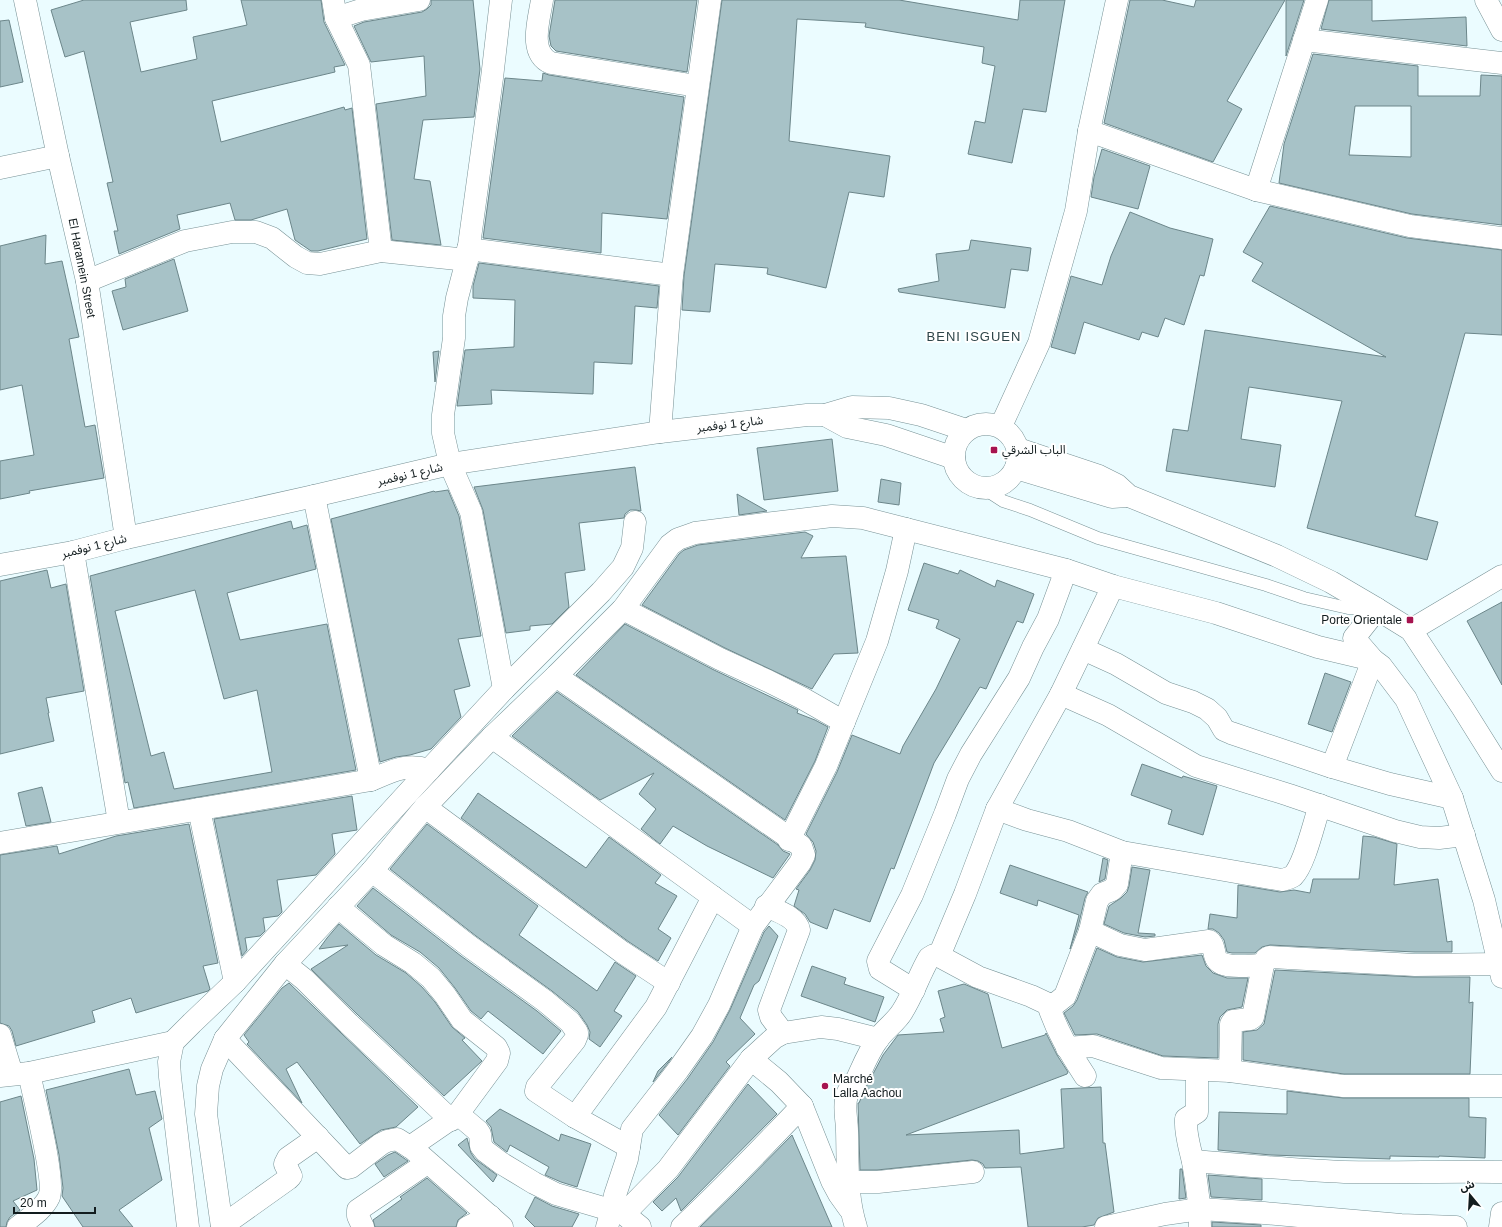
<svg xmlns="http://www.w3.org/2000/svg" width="1502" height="1227" viewBox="0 0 1502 1227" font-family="Arial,'Noto Sans Arabic',sans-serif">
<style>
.building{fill:#a7c2c7;stroke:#6c868a;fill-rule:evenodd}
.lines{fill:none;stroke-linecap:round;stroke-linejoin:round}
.lane-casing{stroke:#789296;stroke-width:13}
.street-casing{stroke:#789296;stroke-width:23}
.secondary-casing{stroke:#789296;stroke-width:23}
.lane{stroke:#fff;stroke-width:12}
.street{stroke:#fff;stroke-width:22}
.secondary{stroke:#fff;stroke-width:22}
.poi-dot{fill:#a6134f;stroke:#fff;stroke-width:1.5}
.labels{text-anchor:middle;stroke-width:4;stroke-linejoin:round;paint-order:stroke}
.street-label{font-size:12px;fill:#121c1e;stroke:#fff}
.poi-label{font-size:12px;fill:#121c1e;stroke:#fff;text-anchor:start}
.neighbourhood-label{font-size:13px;letter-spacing:1px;fill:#2e4549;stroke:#fff}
</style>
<rect width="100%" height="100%" fill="#ebfcff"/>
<g class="building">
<path d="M84,0H186L187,10L130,22L141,72L197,59L193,37L247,25L241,0H321L324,22L345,65L334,67L335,72L212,101L221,142L344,107L345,110L352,108L367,239L318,251H311L295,240L287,209L251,220H235L230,203L177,215L180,229L119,254L114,231H118L107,183L113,182L84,51L65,57L51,10Z"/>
<path d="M431,0H473L480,69L474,117L423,120L414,179L430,181L441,245L392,240L376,104L426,96L424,56L371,62L354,26L364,22L422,12L427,9L431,5Z"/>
<path d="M555,0H697L687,72L556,51L551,46L549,36Z"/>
<path d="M722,0H899L1018,20L1020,0H1065L1046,112L1023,109L1012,163L968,154L975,121L985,123L995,66L982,63L984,47L865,27L866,23L797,19L789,141L890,156L884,197L849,192L826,288L767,274L768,268L715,264L710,312L682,310L684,276Z"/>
<path d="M1130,0H1162L1194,7L1196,0H1285L1227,101L1242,109L1213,162L1104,123Z"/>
<path d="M1286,0H1304L1286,56Z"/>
<path d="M1329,0H1372V21L1466,17L1467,46L1321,29Z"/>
<path d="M9,20L23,82L0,87V21Z"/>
<path d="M1313,54L1418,66V96H1480L1481,75L1502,76V225L1412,214L1279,183L1284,144ZM1355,106H1411V157L1349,155Z"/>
<path d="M543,73L549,75L684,97L667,219L602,213L601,253L483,238L505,78L542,81Z"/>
<path d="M1102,149L1150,166L1138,209L1091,197L1094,177Z"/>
<path d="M1270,206L1407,238L1502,250V335L1465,333L1415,516L1438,522L1427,560L1307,528L1342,401L1249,387L1241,439L1281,445L1275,487L1166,471L1173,429L1188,431L1205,330L1386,357L1252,281L1263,263L1243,252Z"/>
<path d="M1130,212L1170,228L1213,239L1204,276L1200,275L1184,325L1165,318L1158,337L1142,332L1139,340L1084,322L1075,354L1051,347L1071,276L1102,285L1111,256Z"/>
<path d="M46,235L45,264L62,261L79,337L69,339L85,427L95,425L104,478L29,491L30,493L0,499V461L34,455L22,385L0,390V246Z"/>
<path d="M971,240L1031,248L1028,271L1011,269L1005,308L899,292L898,289L939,281L936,254L969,250Z"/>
<path d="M174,259L188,311L123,330L112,291L126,287L125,279Z"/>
<path d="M479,263L659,286L657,308L635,306L632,364L594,362L593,394L491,390L492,404L457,406L465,350L514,347L515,300L473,298V286Z"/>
<path d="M439,351L435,382L433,352Z"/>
<path d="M832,439L838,491L764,500L757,448Z"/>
<path d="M635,467L641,511L636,510H630L625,514L624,518L579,523L585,570L565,573L569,607L552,624L530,626V630L506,633L483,510L474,487Z"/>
<path d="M881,479L901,483L899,505L878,502Z"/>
<path d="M448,490L459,516L481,636L458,639L470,686L454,690L461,717L431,749L410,755L396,757L380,762L331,519L434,491L435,492Z"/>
<path d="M737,494L767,511L739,515Z"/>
<path d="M291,521L293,529L307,525L316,569L227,593L240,640L327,624L356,770L134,808L128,782L125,783L90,576ZM195,590L224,699L257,690L272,772L174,789L164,752L151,756L115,611Z"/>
<path d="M805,532L813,536L801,558L846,556L858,653L834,654L812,689L725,648L642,605L679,554L684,550L698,545Z"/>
<path d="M924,563L958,574L960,570L995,587L997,580L1034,594L1023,623L1017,621L986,689L980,687L934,763L894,869L891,868L870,922L834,909L827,929L810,922L805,914L794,906L799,890L796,889L810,870L815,860L816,851L813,842L806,834L837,772L852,735L900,754L903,746L936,689L960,639L936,628L939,620L908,610Z"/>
<path d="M47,570L51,588L66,584L84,691L46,698L49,713H48L54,741L0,754V581Z"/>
<path d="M1502,602V685L1467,621Z"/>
<path d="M625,624L714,670L796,709L798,710L797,713L815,720L828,727L815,761L785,820L576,675Z"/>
<path d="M1325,673L1351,682L1332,732L1308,724Z"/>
<path d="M557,692L778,845L783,851L790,854L773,878L707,846L673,826L660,844L641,829L656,809L639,794L654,773L600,800L512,736Z"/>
<path d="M1142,764L1182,778L1183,776L1217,786L1203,835L1168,824L1172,810L1131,795Z"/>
<path d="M42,787L51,822L26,826L18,793Z"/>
<path d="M478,793L586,868L609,837L661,875L655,883L677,896L658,929L671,938L658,961L629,942L461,818Z"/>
<path d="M352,796L357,830L332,834L335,854L316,875L277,880L282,912L278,916L263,918L265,931L260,936L245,938L247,950L242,956L214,819Z"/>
<path d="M189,824L218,963L203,966L210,989L208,991L136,1013L131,998L92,1011L95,1022L16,1046L12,1031L9,1026L0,1023V855L57,846L59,854L116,836Z"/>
<path d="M427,824L538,906L519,935L597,991L615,962L636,976L614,1011L622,1016L600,1047L589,1039L590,1032L587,1025L578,1012L552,991L476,936L390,869Z"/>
<path d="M1363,836L1374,837L1397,844L1394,885L1438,879L1447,942L1452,941V952H1415L1270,945L1262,947L1255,953H1232L1227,952L1224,940L1219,933L1213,929H1208L1210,914L1237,918L1238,885L1280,892L1294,890L1310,893L1313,879H1359Z"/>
<path d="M1103,858L1108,860L1105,879L1099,882Z"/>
<path d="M1010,865L1088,892L1085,898L1078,927L1070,949L1079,915L1038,900L1037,906L1000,893Z"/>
<path d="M1132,867L1150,870L1138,933L1155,934V936L1145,937L1124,933L1104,924L1109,906L1121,898L1127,892L1129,886Z"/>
<path d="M373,888L461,956L537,1011L561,1031L543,1054L488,1011L481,1019L471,1011L455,988L439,968L420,952L391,935L357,906Z"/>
<path d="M339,924L376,955L406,973L422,987L435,1002L452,1027L465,1038L462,1040L482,1061L444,1096L358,1015L311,969L348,945L319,949L327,938Z"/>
<path d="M769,926L778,936L759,981L754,985L740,1018L755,1034L726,1062L730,1066L678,1135L659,1115L688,1078L713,1042L730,1010L764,932Z"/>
<path d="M1097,948L1117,957L1143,962L1202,955L1206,966L1213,973L1227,978H1248L1242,1007L1227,1010L1220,1017L1218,1024V1058L1163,1056L1097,1034L1075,1035L1064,1013L1073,1006L1077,1000Z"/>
<path d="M812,966L846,978L844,984L884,997L875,1022L801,996Z"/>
<path d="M1275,970L1414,977H1470L1469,1003L1473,1002L1470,1074H1344L1243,1060V1032L1257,1030L1264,1024Z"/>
<path d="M289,983L418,1107L396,1127L381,1130L360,1144L297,1062L286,1069L302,1103L247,1044L249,1042L244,1035L282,988Z"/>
<path d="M964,984L988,994L1002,1048L1045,1035L1046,1033L1057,1055L1068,1072L1067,1074L906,1135L1019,1130L1020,1154L1064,1148L1061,1089L1101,1087L1103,1143H1105L1114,1212L1098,1218L1094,1225L1082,1227H1028L1021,1167L985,1168L983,1164L978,1161L972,1160L877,1170H860L858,1103H859L864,1091L883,1055L898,1035L944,1032L940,1019L945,1017L938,991Z"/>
<path d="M672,1057L668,1063L653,1082L658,1071Z"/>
<path d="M129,1069L136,1095L155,1091L162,1119L149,1128L162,1180L119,1210L133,1227H83L62,1196L63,1188L59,1155L46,1090Z"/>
<path d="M748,1084L777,1114L681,1211L676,1198L662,1211L653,1202L678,1177Z"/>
<path d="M1287,1091L1343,1098H1469V1117L1486,1118L1485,1158L1439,1156V1157L1390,1156V1159L1271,1155L1218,1150L1219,1112L1287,1114Z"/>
<path d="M21,1096L34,1159L37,1190L13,1201L20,1210L10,1217L7,1222L6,1227H0V1102Z"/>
<path d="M500,1109L559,1141L561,1134L591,1144L577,1187L561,1182L545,1175L549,1167L510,1145L507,1152L494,1142L491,1127L486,1121Z"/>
<path d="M792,1135L832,1227H700L737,1191Z"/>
<path d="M467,1138L471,1153L475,1159L497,1175L493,1182L458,1145Z"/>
<path d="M395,1152L408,1161L384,1177L375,1164L388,1155Z"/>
<path d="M1180,1169H1182L1186,1198L1179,1199Z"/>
<path d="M1208,1175L1262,1179V1200L1211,1197Z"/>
<path d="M427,1178L467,1213L458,1220L456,1227H375L373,1220L402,1199L400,1197Z"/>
<path d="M535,1197L552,1206L579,1214L572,1227H535L525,1217Z"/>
<path d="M1212,1222L1261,1225V1227H1212Z"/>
</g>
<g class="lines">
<g class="lane-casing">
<path id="lane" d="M983,488L1003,501L1030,510L1098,538L1266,585L1304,598L1348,608L1370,609"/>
</g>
<g class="street-casing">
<g id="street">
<path d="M25,0L58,156L87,281L126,538"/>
<path d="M333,0L336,18L359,65L381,251"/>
<path d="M542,0C539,20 528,53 551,63L697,86"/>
<path d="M1486,0L1502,30"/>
<path d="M336,18L361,10L419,0"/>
<path d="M1304,40L1502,63"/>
<path d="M1089,131L1256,190L1410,226L1502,238"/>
<path d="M0,168L58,156"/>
<path d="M1256,190L1317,0"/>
<path d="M468,249L672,275"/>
<path d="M467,260L492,78L501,0"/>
<path d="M87,281L185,241L232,232H256L272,238L296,257L307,263L320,264L381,251L467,260L457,298L454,316V338L443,415V433L450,464L471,512L504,689"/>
<path d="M1001,426L1039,343L1076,211L1089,131L1117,0"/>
<path d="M660,432L672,275L710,0"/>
<path d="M314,496L371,780"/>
<path d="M73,552L119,822"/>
<path d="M623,609L720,659L768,681L802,698L844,722"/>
<path d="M1411,630L1502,576"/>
<path d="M1083,649L1116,664L1166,693L1193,702L1207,709L1217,718L1224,730L1231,733L1332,767L1390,784L1452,798"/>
<path d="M556,676L801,846L804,855L800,863L753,926L719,1005L702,1036L678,1070L632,1129L627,1159L615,1195L612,1210L607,1227"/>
<path d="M1061,694L1108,715L1196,766L1289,795L1395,831L1420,837L1439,838L1464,835"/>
<path d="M492,737L753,926"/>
<path d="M1332,767L1373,660L1354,638L1377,609"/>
<path d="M425,807L622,952L669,983"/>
<path d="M199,809L235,982"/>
<path d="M997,809L1027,820L1068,831L1122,852L1282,880C1286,879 1290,878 1293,876C1305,864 1314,822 1320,805"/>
<path d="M789,840L826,766L877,641L897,571L906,529"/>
<path d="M0,843L371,780C392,771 406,763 429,770"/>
<path d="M372,871L469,946L545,1001L570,1022L577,1032V1035L575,1040L537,1087L536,1091L575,1117L629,1147"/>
<path d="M766,906C777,911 797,917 799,930L769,1010L771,1017L783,1033"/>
<path d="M338,907L384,945L413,963L431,978L445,995L462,1020L496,1047L499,1053L497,1061L458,1114L410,1147"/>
<path d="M1090,931L1120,945L1145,950L1209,941C1215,945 1213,952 1216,958C1221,970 1251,965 1263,965"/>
<path d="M939,956L978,977L1031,996L1048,1004C1056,1030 1070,1053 1085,1076"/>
<path d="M285,964L305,980L349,1024L451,1120"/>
<path d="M914,990L880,969L878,961L912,895L945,814L958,779L971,754L1019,678L1033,647L1048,619L1066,570"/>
<path d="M1048,1004H1055L1065,996L1090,931L1097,901L1102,894L1112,890L1117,884L1122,852"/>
<path d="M0,1035L12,1074"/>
<path d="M225,1039L345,1166L347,1168L351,1167L381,1144L387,1141L397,1139L413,1149L502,1227"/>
<path d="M1067,1048L1093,1046L1161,1068L1230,1071L1343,1086H1502"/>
<path d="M751,1059L779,1082L802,1106L832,1181L839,1194L849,1208"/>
<path d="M1197,1070V1112L1186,1119C1185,1134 1190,1148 1193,1162C1197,1184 1200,1205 1200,1227"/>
<path d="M1230,1071L1231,1024L1233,1021L1250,1019L1253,1017L1263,965L1266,959L1269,957L1415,965L1500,964"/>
<path d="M0,1076L29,1073L173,1042"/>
<path d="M458,1114L478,1131L480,1134L481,1146L485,1151L501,1163L534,1183L556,1194L624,1214L640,1227"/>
<path d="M575,1117L656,1007L713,897"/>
<path d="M1193,1161C1243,1165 1294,1170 1344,1172C1397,1173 1449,1171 1502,1172"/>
<path d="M848,1182H878L973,1172"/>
<path d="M624,1214L668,1169L751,1059L774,1038L783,1033L821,1027L838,1029L878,1039"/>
<path d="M222,1226L288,1179L291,1176L285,1164L288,1158L318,1137"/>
<path d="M18,1227C28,1219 43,1210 49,1197C56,1183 33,1093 29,1073"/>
<path d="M188,1227L170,1077L169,1062L173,1042L192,1023L235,982L429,770L504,689L601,592L623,567L632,548L635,522"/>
<path d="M222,1227L206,1114L208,1086L212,1069L225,1039L285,964L372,871L425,807L492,737L556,676L623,609L670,545L678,539L695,533L765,524L832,516L863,518L1066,570L1113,586L1216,613L1318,647L1373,660L1381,666L1406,699L1452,798L1484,900L1502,977"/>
<path d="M363,1227L358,1216V1210L427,1163"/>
<path d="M468,1227L490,1216"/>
<path d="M682,1227C724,1188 763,1147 802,1106"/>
<path d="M856,1227C846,1196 848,1163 847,1131C847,1119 843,1107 847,1095C848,1089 854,1085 857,1079C863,1066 869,1051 878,1039C885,1029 896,1022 902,1012C913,995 919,975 929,958L934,955L939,956L965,894L997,809L1061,694L1113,586"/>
<path d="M1106,1227L1165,1214L1200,1209L1264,1213L1401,1225L1456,1227"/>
<path d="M1500,1227L1502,1213"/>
</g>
</g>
<g class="secondary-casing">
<g id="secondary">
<path d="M825,415L847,427L886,435L954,458"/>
<circle cx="986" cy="456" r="32"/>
<path d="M1018,449L1099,476L1117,485L1129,496L1277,556L1331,582L1377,609L1411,630L1462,707L1502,771"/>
<path d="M1016,468L1112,497L1127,496"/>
<path d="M0,565L73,552L126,538L314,496L450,464L660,432L807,415H825L852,407L889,408L921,415L966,430"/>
</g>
</g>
<use href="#lane" class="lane"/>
<use href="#street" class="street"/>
<use href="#secondary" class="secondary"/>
</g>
<g class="poi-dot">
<rect x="990" y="446" width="8" height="8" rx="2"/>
<rect x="1406" y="616" width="8" height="8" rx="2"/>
<circle cx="825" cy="1086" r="4"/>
</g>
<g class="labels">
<g class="street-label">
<text transform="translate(82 268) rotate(79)" y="4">El Haramein Street</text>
<text transform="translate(730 424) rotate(-7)" y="4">شارع 1 نوفمبر</text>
<text transform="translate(410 474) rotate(-13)" y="4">شارع 1 نوفمبر</text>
<text transform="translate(94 546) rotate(-14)" y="4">شارع 1 نوفمبر</text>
</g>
<g class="poi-label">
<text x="1002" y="454">الباب الشرقي</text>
<text x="1402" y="624" text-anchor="end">Porte Orientale</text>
<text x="833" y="1083">Marché<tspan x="833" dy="14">Lalla Aachou</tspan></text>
</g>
<g class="neighbourhood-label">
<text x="974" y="341">BENI ISGUEN</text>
</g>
</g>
<g transform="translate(1470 1195) rotate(342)" stroke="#ffffff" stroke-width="3" paint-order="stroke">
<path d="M0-3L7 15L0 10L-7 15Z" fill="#121c1e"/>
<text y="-6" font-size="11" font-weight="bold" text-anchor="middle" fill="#121c1e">ش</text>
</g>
<path d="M14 1207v6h81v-6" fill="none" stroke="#121c1e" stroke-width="2"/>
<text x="20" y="1207" font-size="12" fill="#121c1e" stroke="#ffffff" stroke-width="3" paint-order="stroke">20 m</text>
</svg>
